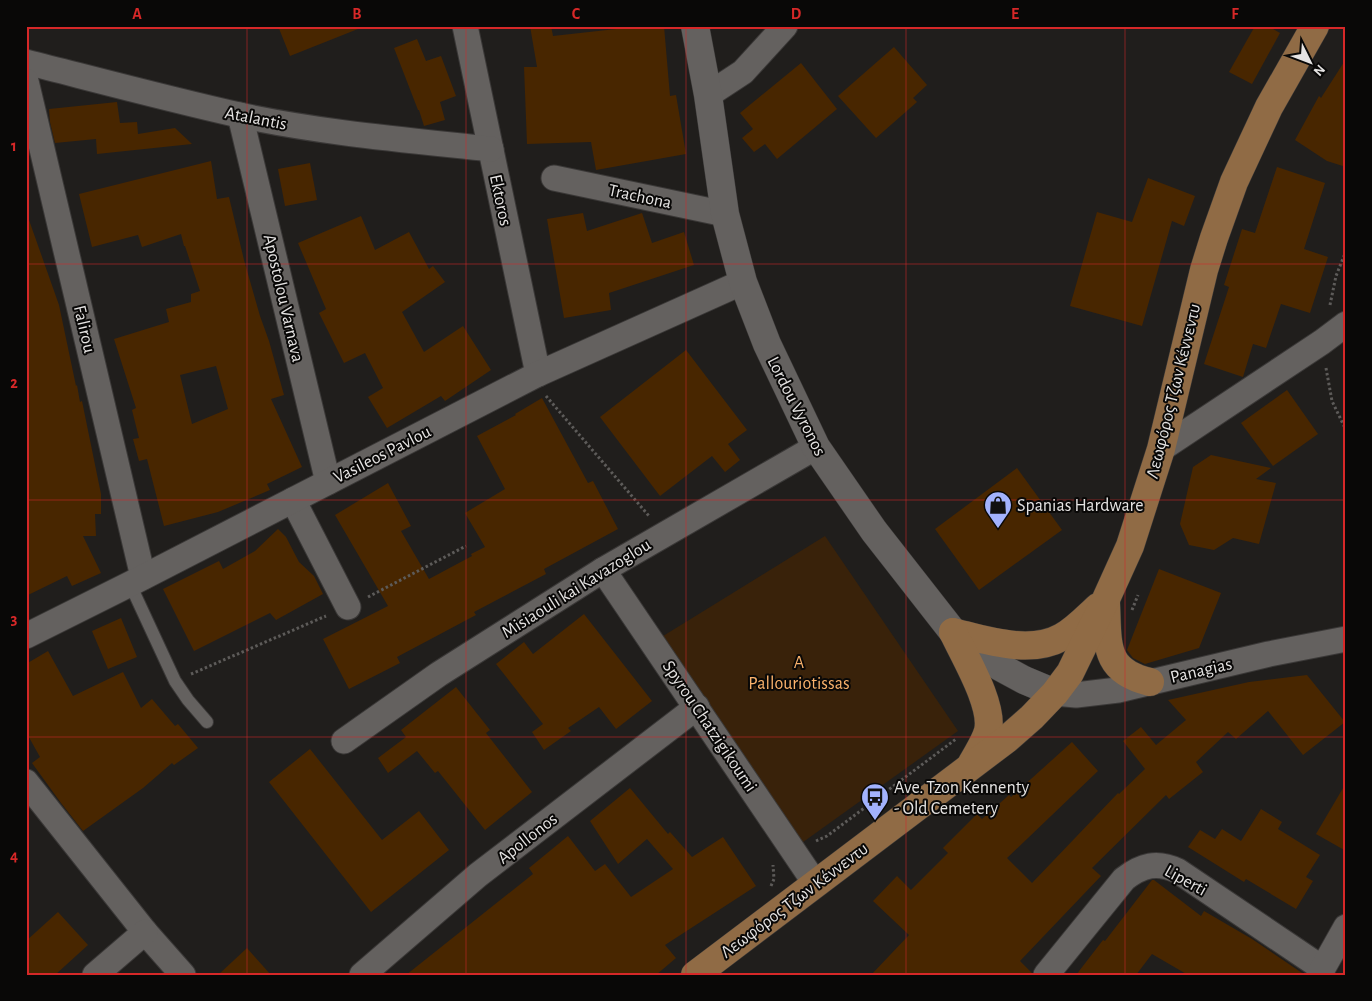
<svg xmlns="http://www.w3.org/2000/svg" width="1372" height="1001" viewBox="0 0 1372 1001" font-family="'Alegreya Sans',sans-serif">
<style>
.green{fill:#39220a}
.building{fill:#482600;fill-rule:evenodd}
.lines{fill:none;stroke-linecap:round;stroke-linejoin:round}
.service-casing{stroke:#3a3837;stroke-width:14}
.minor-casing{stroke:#3a3837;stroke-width:27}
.tertiary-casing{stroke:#3a3837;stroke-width:29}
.primary-casing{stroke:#3a3837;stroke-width:29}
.path{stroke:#5d5b59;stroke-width:3;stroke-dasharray:2.5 2.5;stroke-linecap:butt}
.service{stroke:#64615f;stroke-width:12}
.minor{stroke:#64615f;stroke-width:25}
.tertiary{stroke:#64615f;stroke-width:28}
.primary{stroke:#906b45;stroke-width:28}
.grid{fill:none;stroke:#d62828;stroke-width:1;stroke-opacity:0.55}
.labels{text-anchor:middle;stroke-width:4;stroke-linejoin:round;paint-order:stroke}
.street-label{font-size:18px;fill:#e5e3e2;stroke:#090807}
.poi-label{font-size:18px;fill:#e5e3e2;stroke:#090807;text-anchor:start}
.park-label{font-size:18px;fill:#fab26c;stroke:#090807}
.neatline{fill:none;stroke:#d62828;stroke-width:2}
.grid-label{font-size:16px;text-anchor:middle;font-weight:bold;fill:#d62828}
</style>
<rect width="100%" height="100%" fill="#201e1c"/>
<path class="green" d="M825,536L958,731L799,845L655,641Z"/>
<g class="building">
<path d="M278,26H363V27L290,56Z"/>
<path d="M530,26H551L553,36L643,26H664L670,96L676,95L686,154L596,170L591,142L527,144L524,67H537Z"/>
<path d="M1255,26H1268L1280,33L1252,84L1229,72Z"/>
<path d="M417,39L426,61L441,56L456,96L440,102L445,120L424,126L419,110H418L394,48Z"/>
<path d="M894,47L927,85L913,98L917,102L876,138L838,96Z"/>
<path d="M1346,59V167L1327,161L1295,140L1319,96L1321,98Z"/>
<path d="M801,63L837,109L777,159L765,144L754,152L742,138L753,129L740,113Z"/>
<path d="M117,102L120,123L137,122L138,134L175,128L192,144L97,154L96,139L55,143L50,122L49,109Z"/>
<path d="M211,161L217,199L229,197L244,260L260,316L269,341L284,395L271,399L302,467L267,484L270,490L218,512L164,526L147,459L139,461L133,439L139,438L132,410L136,408L114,339L169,322L166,309L191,302V294L200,291L185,246H184L181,234L142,247L138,235L92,247L79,194ZM216,366L228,409L192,424L180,375Z"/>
<path d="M310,163L317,200L285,206L278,169Z"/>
<path d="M1277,167L1325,183L1304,249L1328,257L1310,313L1281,304L1266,348L1253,344L1243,377L1204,364L1229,287L1224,285L1242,229L1255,233Z"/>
<path d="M1148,178L1195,196L1184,226L1172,221L1142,326L1070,306L1097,212L1132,222Z"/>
<path d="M583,213L587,231L642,213L652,243L684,232L694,265L609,293L611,310L564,318L547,219Z"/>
<path d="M361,216L375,250L409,232L429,269L433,266L445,282L402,312L424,352L463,326L491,370L445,401L441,396L387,428L368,397L383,388L365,353L344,363L319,313L326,309L298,243Z"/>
<path d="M29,220L59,305L76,386L77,385L80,402L82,401L101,494V514H95L96,536H83L101,573L72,586L67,576L26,596V221Z"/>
<path d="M686,350L747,430L728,444L740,460L725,472L712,456L660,496L600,417Z"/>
<path d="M1287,390L1318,434L1273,466L1241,423Z"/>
<path d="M542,398L588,483L593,481L618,529L544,569L546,574L474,612L476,615L397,657L400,663L349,689L323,639L388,606L335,515L388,483L411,526L401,531L429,579L472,556L471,554L485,547L465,513L505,489L477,436L516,415L515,414Z"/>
<path d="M1211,455L1271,468L1256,479L1276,483L1259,544L1233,538L1214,550L1189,545L1180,524L1193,467Z"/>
<path d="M1017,468L1062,530L979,590L935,529Z"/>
<path d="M278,529L286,537L299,562L314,576L323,594L276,620L270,613L194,651L163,589L219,561L223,569L255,551Z"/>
<path d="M1159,569L1221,593L1199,648L1145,664L1133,658L1127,650Z"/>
<path d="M584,614L652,701L616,729L599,707L568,728L571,731L544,750L532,732L543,724L496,664L524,642L533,654Z"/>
<path d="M121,618L137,657L108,669L92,631Z"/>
<path d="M48,651L73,696L123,672L141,708L152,699L175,726L178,724L198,748L174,765L172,763L143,788L83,831L61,803L32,763L40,757L26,732V664Z"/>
<path d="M1307,675L1345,722L1303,755L1268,711L1236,739L1228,732L1196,762L1203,772L1169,799L1166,795L1092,868L1101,876L1020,961L1032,973V975H871L909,935L873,901L897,876L911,890L948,853L943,848L977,814L982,819L1009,795L1011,797L1072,742L1098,771L1007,858L1032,883L1118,793L1119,794L1145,769L1123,741L1141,727L1156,745L1186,720L1168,700L1249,682Z"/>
<path d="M456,687L490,730L486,733L532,792L485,830L438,771L435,773L417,751L388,773L378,758L406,737L401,730Z"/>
<path d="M310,749L382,840L419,811L449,850L371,912L269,782Z"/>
<path d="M1346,783V851L1316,834Z"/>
<path d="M630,788L668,834L670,832L692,857L723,837L756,886L665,945L676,958L656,975H406L533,874L529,868L568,836L595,871L605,864L631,897L673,869L647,839L618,864L590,821Z"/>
<path d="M1261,809L1282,822L1278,829L1320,855L1306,877L1313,881L1296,909L1246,879L1244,882L1188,847L1200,830L1215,839L1222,829L1241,841Z"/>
<path d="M1152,880H1154L1201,916L1204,911L1252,939L1305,975H1188L1152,954L1136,975H1076L1103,940L1105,941Z"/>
<path d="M58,912L88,945L55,975H26V941Z"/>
<path d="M247,948L271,975H218Z"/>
</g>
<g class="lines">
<g class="service-casing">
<path id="service" d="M130,584L175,681L188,700L207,722"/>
</g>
<g class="minor-casing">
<g id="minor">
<path d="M465,26L538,374"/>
<path d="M26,62C97,80 168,99 239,115C322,133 407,140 491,149"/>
<path d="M26,81L143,577"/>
<path d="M708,95L743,72L785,26"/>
<path d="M240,115L328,482"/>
<path d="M554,178L725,214"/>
<path d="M1161,449L1322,342L1346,324"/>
<path d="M293,500L348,607"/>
<path d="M603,570L815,883"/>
<path d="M26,636L130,584L538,374L743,282"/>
<path d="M1055,693L1076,695L1118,690L1269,654L1346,639"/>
<path d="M344,741L439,674L603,570L816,447"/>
<path d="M26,782L145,932L183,975"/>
<path d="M95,975L145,932"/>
<path d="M362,975L478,875L697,707"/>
<path d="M1046,975L1124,879C1142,865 1157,861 1178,871L1313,962L1323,967"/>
<path d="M1319,975L1346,927"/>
</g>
</g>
<g class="tertiary-casing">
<path id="tertiary" d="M695,26L708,95L725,214L743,282L767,344L816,447L874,531L953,632L1000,667L1024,680L1055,693"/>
</g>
<g class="primary-casing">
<g id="primary">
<path d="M1106,603C1108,644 1103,671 1150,682"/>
<path d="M953,632C986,640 1030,655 1062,637C1075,630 1087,617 1098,607"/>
<path d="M953,632C964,656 994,705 988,731C985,742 978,752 972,763"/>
<path d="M695,975L1007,739L1032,717L1055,693L1070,673L1106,599L1130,546L1161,449L1204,270L1214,238L1234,182L1269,107L1315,26"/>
</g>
</g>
<g class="path">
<path d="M1330,305L1336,276L1346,251"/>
<path d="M1326,368L1332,401L1346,430"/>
<path d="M546,396L649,516"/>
<path d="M368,597L466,546"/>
<path d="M1132,610L1138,595"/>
<path d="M191,674L326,616"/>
<path d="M816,841L827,836L956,739"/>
<path d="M771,886L774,879L773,865"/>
</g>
<use href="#service" class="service"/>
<use href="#minor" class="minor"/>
<use href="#tertiary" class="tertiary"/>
<use href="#primary" class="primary"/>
</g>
<path class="grid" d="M247,26V975M466,26V975M686,26V975M906,26V975M1125,26V975M26,264H1346M26,500H1346M26,737H1346"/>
<defs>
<g id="shop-pin" transform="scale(1.4375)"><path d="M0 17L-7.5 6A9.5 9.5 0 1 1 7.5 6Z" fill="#a2b2fd" stroke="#090807"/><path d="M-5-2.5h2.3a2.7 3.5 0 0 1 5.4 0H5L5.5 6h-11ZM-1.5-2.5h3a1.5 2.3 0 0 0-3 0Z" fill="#111"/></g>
<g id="bus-pin" transform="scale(1.4375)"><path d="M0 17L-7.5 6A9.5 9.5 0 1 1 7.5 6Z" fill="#a2b2fd" stroke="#090807"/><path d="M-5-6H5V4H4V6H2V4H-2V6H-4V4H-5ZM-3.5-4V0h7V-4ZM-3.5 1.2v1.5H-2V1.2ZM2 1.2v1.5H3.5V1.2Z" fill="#111"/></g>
</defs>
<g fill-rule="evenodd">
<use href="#shop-pin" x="998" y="505"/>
<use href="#bus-pin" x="875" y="797"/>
</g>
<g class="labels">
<g class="street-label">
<text transform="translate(256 118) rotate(11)" y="6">Atalantis</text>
<text transform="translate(640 196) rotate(12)" y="6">Trachona</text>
<text transform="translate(501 200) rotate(78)" y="6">Ektoros</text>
<text transform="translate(284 298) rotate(77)" y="6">Apostolou Varnava</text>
<text transform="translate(85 329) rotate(77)" y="6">Falirou</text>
<text transform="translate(1173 391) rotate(-76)" y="6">Λεωφόρος Τζων Κέννεντυ</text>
<text transform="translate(797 406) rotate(63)" y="6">Lordou Vyronos</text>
<text transform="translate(382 454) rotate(-27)" y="6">Vasileos Pavlou</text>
<text transform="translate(576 588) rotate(-32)" y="6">Misiaouli kai Kavazoglou</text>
<text transform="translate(1201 670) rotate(-13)" y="6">Panagias</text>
<text transform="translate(710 726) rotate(56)" y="6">Spyrou Chatzigikoumi</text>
<text transform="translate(527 838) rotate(-38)" y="6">Apollonos</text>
<text transform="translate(1186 880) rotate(29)" y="6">Liperti</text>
<text transform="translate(794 900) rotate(-37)" y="6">Λεωφόρος Τζων Κέννεντυ</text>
</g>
<g class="poi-label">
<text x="1017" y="511">Spanias Hardware</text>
<text x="894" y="793">Ave. Tzon Kennenty<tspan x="894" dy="21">- Old Cemetery</tspan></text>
</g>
<g class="park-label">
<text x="799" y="668">A<tspan x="799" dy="21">Pallouriotissas</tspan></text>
</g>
</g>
<rect width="1372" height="1001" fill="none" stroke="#090807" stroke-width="55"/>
<g transform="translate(1310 62) rotate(132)" stroke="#090807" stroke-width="4" paint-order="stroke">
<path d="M0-4L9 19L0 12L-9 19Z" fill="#e5e3e2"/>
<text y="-8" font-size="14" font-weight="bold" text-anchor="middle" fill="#e5e3e2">N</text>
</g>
<rect x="28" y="28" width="1316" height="946" class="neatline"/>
<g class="grid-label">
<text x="137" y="19">A</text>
<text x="357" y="19">B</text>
<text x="576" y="19">C</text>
<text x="796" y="19">D</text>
<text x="1015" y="19">E</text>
<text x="1235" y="19">F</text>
<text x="14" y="151">1</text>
<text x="14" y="388">2</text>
<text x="14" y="624">3</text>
<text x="14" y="861">4</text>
</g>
</svg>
